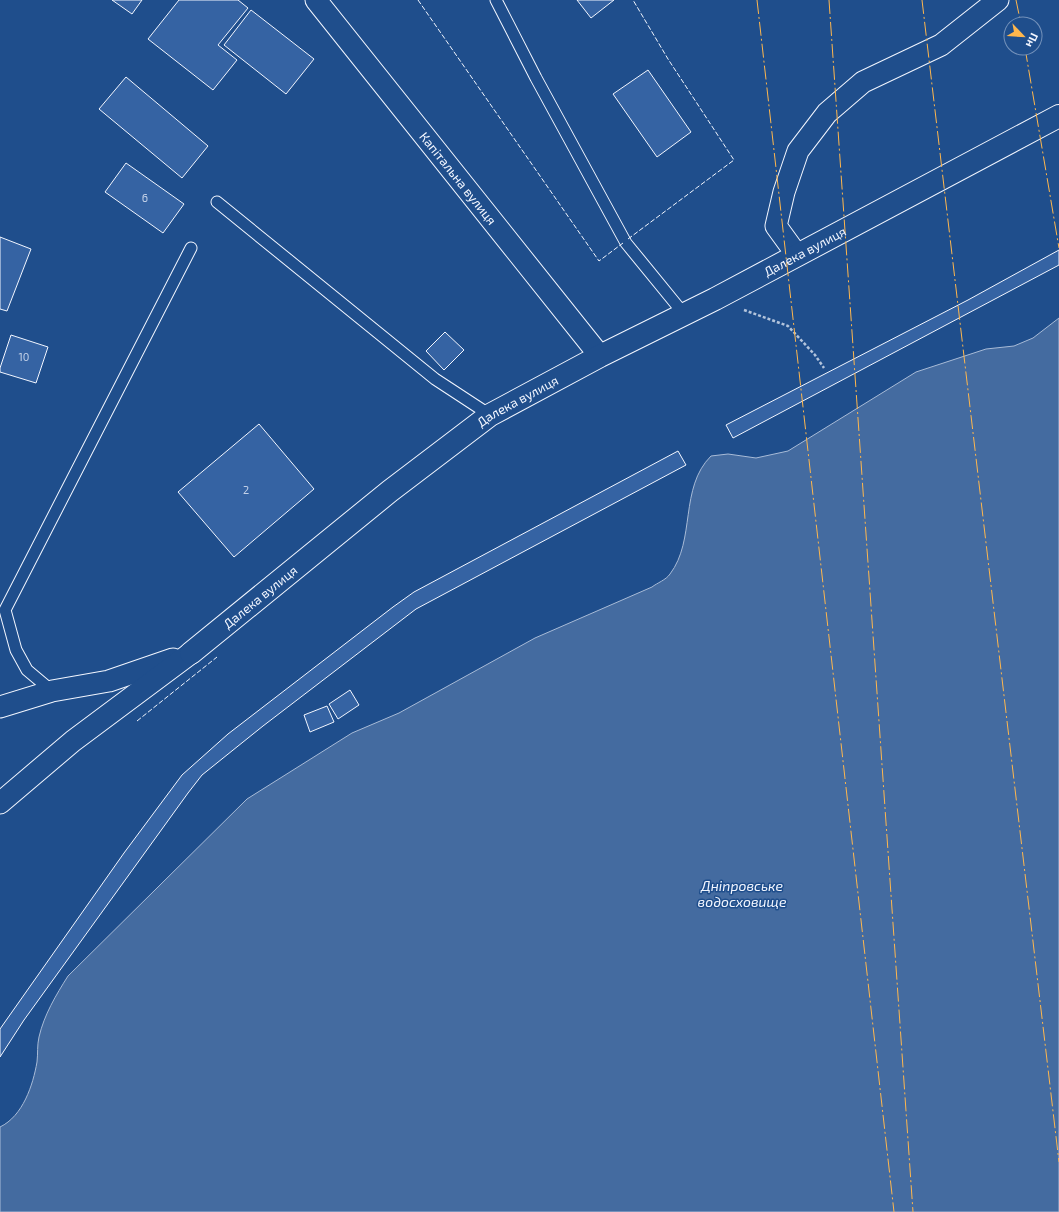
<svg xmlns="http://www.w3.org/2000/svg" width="1059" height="1212" viewBox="0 0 1059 1212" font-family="'Exo 2',sans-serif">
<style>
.water{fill:#446ba0;stroke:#a8bbd7}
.building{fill:#3563a3;stroke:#f2f6ff}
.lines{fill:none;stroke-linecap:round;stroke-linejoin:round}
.service-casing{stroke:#f2f6ff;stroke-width:13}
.minor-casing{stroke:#f2f6ff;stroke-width:23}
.tertiary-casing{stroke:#f2f6ff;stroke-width:24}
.path{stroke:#b3c4dc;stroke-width:2.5;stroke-dasharray:3 2;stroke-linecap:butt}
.service{stroke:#1f4e8c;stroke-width:11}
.minor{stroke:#1f4e8c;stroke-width:21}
.tertiary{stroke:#1f4e8c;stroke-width:22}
.fence{stroke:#f2f6ff;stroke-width:1;stroke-dasharray:5 2;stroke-linecap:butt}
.power{stroke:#ffb74d;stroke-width:1;stroke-dasharray:14 3 2 3;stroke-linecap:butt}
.labels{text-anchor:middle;stroke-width:3;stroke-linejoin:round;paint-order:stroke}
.number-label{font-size:11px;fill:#c3d1e8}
.street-label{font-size:13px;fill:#f2f6ff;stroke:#1f4e8c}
.water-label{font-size:14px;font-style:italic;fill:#f2f6ff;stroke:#1f4e8c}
</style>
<rect width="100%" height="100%" fill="#1f4e8c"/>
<path class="water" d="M1059,318V1212H0V1127C23,1116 33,1085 37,1062C38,1054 37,1045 39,1037C44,1015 56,995 68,976L247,799L352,733L399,713L535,638L652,587C657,583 666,580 670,574C696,540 679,488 711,456L728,454L756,458L788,451L916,372L986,349L1014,346L1033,338Z"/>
<g class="building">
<path d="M112,0H142L132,14Z"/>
<path d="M179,0H238L248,8L218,45L237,60L213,90L148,39Z"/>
<path d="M577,0H614L591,18Z"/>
<path d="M251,10L314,59L286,94L224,45Z"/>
<path d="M648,70L691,132L657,157L613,94Z"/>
<path d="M126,77L208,146L182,178L99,109Z"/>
<path d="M126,163L184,204L163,233L105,192Z"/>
<path d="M0,237L31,249L7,311L0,309Z"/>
<path d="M1059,250V265L733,438L726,425L968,300Z"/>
<path d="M445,332L464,350L444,370L426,351Z"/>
<path d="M11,335L48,347L36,383L0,372V368Z"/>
<path d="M259,424L314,489L234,557L178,492Z"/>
<path d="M678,451L686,465L416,609L263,726L202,775L188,793L24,1020L0,1057V1029L124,853L182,775L228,734L393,607L414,592Z"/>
<path d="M350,690L359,705L338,719L329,704Z"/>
<path d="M327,706L334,722L310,732L304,715Z"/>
</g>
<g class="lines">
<g class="service-casing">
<g id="service">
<path d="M496,0L536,78L626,243L684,314"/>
<path d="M217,202L435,379L490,415"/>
<path d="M52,691L27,670L16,650L5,610L191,248"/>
</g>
</g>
<g class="minor-casing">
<g id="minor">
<path id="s1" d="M316,0L600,356"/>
<path d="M797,255L776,226L784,192L798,151L827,113L863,82L941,45L998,0"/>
<path d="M0,707L52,691L109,681L173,659"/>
<path d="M0,803L73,741L191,653"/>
</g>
</g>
<g class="tertiary-casing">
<g id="tertiary">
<path id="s2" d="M191,653L390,491L490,415L600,356L715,299L1059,116"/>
</g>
</g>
<path class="path" d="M744,310L788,326L815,355L824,368"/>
<use href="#service" class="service"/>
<use href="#minor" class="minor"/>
<use href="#tertiary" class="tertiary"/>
<g class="fence">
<path d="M418,0L599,261L623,243"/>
<path d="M628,239L734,160L668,59L633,0"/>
<path d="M137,721L217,657"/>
</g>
<g class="power">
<path d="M757,0L894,1212"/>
<path d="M829,0L913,1212"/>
<path d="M922,0L1059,1162"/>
<path d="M1016,0L1021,24"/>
<path d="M1025,48L1059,248"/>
</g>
</g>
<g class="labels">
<g class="number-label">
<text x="145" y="202">6</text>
<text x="24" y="361">10</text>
<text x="246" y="494">2</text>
</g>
<g class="street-label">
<text dy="5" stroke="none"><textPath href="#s1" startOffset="228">Капітальна вулиця</textPath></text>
<text dy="5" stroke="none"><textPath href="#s2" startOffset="737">Далека вулиця</textPath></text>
<text dy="5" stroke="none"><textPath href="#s2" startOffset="413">Далека вулиця</textPath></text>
<text dy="5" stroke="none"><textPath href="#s2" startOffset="89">Далека вулиця</textPath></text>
</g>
<g class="water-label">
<text x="742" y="891">Дніпровське<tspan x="742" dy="16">водосховище</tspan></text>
</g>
</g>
<g transform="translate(1023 36) rotate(115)"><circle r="19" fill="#1f4e8c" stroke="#7391ba"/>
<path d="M0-3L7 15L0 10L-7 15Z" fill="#ffb74d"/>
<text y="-6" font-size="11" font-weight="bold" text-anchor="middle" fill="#f2f6ff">Пн</text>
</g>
</svg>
